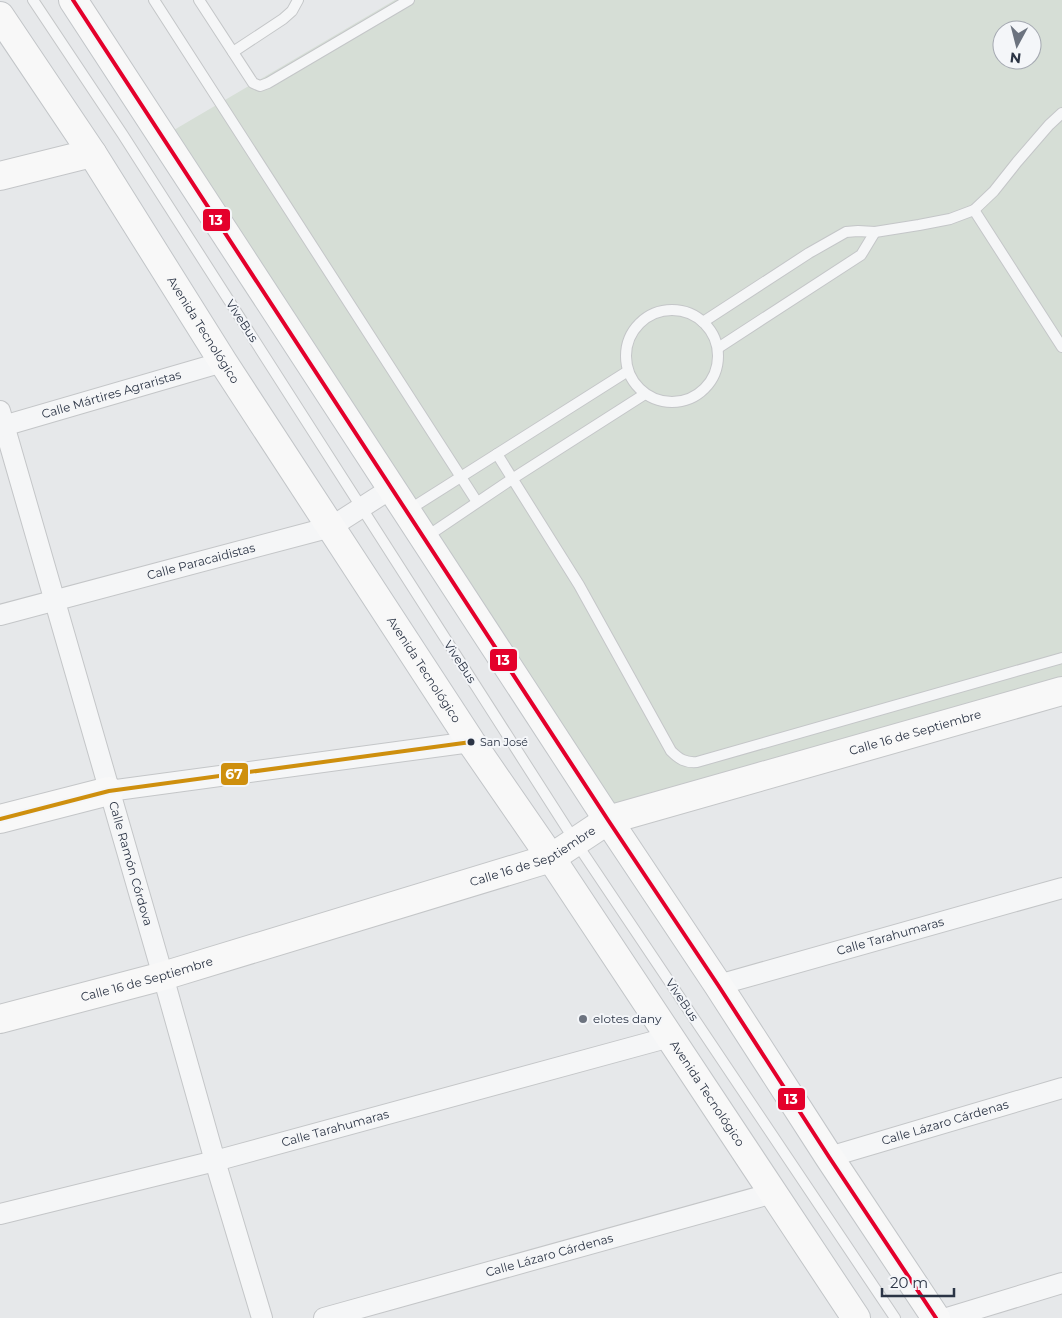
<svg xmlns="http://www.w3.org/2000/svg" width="1062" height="1318" viewBox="0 0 1062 1318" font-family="Montserrat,sans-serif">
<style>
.green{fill:#d6ded6;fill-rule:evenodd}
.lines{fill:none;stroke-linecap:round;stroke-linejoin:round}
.lane-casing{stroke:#c4c6c8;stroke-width:12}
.street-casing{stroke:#c4c6c8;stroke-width:22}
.secondary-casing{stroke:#c4c6c8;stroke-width:30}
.primary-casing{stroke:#c2c5c8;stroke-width:30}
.lane{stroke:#f5f6f7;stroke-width:10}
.street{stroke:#f5f6f7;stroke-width:20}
.secondary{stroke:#f8f8f8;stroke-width:28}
.primary{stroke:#f8f8f8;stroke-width:28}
.bus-1-casing{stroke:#f4f6f9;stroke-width:8}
.bus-2-casing{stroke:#f4f6f9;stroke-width:8}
.bus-1{stroke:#e4002b;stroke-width:4}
.bus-2{stroke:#ce8f0e;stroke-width:4}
.bus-dot{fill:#2b3445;stroke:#f4f6f9;stroke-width:2}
.poi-dot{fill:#6c737f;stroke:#f4f6f9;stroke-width:2}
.labels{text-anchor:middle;stroke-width:4;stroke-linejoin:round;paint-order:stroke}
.bus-label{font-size:11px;fill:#2b3445;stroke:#f4f6f9;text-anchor:start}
.street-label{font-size:12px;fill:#2b3445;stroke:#f4f6f9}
.poi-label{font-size:12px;fill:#2b3445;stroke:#f4f6f9;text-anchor:start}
.line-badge{stroke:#f4f6f9;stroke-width:2}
.badge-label{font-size:14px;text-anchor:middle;font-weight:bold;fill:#fff}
</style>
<rect width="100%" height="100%" fill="#e6e8ea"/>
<path class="green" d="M395,0H1062V697L608,820L162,137ZM1002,30H1032V60H1002Z"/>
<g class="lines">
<g class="lane-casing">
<g id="lane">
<path d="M33,0L123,135L575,841L895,1318"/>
<path d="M154,0L477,502"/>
<path d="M199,0L253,83L260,86L268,83L409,0"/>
<path d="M233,52L283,19L292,11L298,0"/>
<path d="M974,210L1062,347"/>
<circle cx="672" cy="356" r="46"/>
<path d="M703,322L809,253L846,232L858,231L875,232L919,225L950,219L974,210L994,191L1017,162L1049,125L1062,113"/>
<path d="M718,348L861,255L875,232"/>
<path d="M497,454L579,585L671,751C679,759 685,763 697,762L1062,658"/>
<path d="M407,511L628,371"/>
<path d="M426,537L512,479L645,394"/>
</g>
</g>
<g class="street-casing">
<g id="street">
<path id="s1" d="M0,411L163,976L215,1161L262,1318"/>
<path id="s2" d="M0,427L223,362"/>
<path id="s3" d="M0,615L331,527L392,488"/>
<path d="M109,791L471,742"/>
<path id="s4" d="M718,985L1062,888"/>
<path id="s5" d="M829,1157L1062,1088"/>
<path id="s6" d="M0,1214L215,1161L670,1037"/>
<path id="s7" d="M324,1318L773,1193"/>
<path d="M947,1318L1062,1283"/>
</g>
</g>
<g class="secondary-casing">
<g id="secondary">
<path d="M0,176L92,153"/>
<path d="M0,819L109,791"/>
<path id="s8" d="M0,1019L163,976L551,858L608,820L1062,691"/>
</g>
</g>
<g class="primary-casing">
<g id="primary">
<path d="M73,0L608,820L718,985L829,1157L936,1318"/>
<path id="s9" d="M0,16L92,153L223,362L471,742L551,858L856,1318"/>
</g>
</g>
<use href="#lane" class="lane"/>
<use href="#street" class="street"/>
<use href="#secondary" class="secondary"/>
<use href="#primary" class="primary"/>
<g class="bus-1-casing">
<path id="bus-1" d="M73,0L608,820L718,985L829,1157L936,1318"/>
</g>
<g class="bus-2-casing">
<path id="bus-2" d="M0,819L109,791L471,742"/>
</g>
<use href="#bus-1" class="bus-1"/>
<use href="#bus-2" class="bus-2"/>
</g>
<circle class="bus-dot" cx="471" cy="742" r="4.5"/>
<circle class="poi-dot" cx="583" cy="1019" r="5"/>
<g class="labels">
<g class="bus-label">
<text x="480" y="746">San José</text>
</g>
<g class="street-label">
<text transform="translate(242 321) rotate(57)" y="4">ViveBus</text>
<text dy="4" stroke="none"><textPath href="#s9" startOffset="374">Avenida Tecnológico</textPath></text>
<text dy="4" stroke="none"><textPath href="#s2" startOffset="116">Calle Mártires Agraristas</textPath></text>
<text dy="4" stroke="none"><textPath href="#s3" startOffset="208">Calle Paracaidistas</textPath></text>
<text transform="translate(460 662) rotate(57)" y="4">ViveBus</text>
<text dy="4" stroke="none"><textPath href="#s9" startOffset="779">Avenida Tecnológico</textPath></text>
<text dy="4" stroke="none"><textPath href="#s8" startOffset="962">Calle 16 de Septiembre</textPath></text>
<text dy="4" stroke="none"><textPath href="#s8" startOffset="558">Calle 16 de Septiembre</textPath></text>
<text dy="4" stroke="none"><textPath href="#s1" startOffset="471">Calle Ramón Córdova</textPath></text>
<text dy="4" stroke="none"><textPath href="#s4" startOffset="179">Calle Tarahumaras</textPath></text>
<text dy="4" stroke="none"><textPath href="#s8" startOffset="152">Calle 16 de Septiembre</textPath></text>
<text transform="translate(682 1000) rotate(56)" y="4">ViveBus</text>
<text dy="4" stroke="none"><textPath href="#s9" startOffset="1289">Avenida Tecnológico</textPath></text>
<text dy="4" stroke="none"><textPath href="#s5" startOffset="121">Calle Lázaro Cárdenas</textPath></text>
<text dy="4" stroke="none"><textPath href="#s6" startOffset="346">Calle Tarahumaras</textPath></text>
<text dy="4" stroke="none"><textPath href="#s7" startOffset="234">Calle Lázaro Cárdenas</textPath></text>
</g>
<g class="poi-label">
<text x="593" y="1023">elotes dany</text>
</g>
</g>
<g class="line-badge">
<rect x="202" y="208" width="29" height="24" rx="5" fill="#e4002b"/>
<rect x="489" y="648" width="29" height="24" rx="5" fill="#e4002b"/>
<rect x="220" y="762" width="29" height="24" rx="5" fill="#ce8f0e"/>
<rect x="777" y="1087" width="29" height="24" rx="5" fill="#e4002b"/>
</g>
<g class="badge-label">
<text x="216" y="225">13</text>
<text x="503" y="665">13</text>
<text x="234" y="779">67</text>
<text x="791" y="1104">13</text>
</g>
<g transform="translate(1017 45) rotate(187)"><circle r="24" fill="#f4f6f9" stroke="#a4a8b1"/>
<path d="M0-4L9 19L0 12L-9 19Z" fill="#6c737f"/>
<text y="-8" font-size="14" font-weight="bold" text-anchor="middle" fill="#2b3445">N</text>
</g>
<path d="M882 1288v8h72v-8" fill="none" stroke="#2b3445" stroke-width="2.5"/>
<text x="890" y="1288" font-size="15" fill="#2b3445" stroke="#f4f6f9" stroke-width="4" paint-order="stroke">20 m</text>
</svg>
